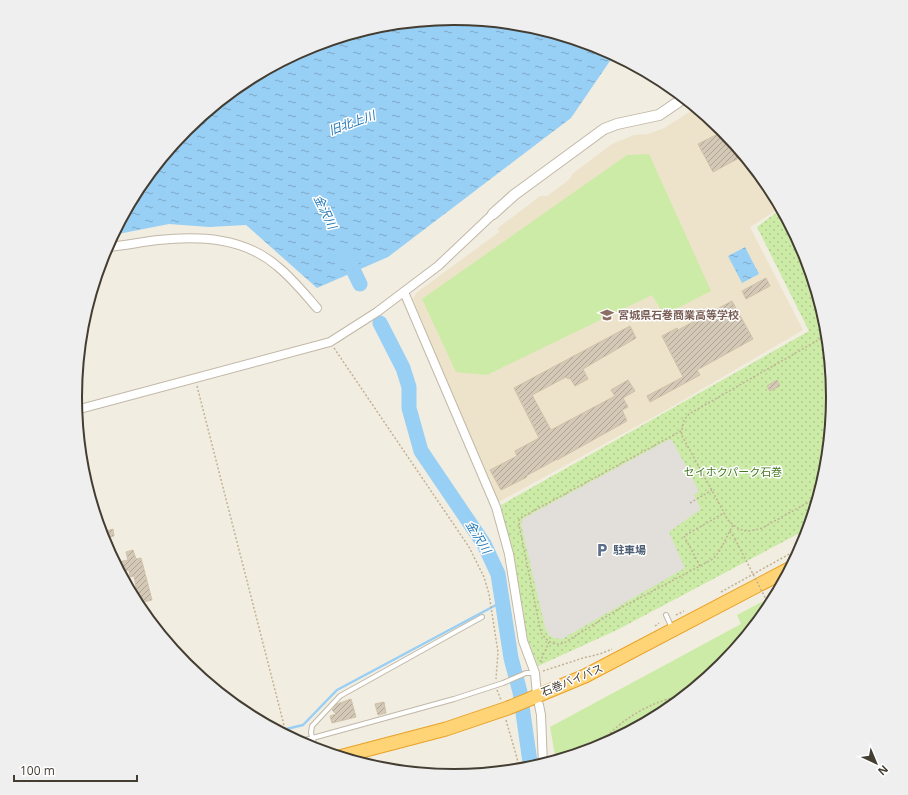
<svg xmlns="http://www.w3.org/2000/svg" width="908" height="795" viewBox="0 0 908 795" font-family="'Open Sans','Noto Sans JP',sans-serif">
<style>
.education{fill:#ede3ca}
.grass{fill:#cceba6}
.park{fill:url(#park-dots)}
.parking{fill:#e2dfdb}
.water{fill:url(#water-ripples)}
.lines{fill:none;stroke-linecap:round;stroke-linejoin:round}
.stream{stroke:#98cff5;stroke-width:2.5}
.river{stroke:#98cff5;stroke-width:15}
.building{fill:url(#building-hatch);stroke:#d0c1a9}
.service-casing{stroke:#c1b8a7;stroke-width:6}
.minor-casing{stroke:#c1b8a7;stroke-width:10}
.tertiary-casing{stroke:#c1b8a7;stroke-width:12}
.trunk-casing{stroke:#e9a125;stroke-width:15}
.path{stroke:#c1b194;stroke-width:1.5;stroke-dasharray:2 2;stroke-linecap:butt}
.service{stroke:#fff;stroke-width:4}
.minor{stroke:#fff;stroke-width:8}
.tertiary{stroke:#fff;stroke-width:10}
.trunk{stroke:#ffd477;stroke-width:13}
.path-bridge{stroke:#c1b194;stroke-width:1.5;stroke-dasharray:2 2;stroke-linecap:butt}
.labels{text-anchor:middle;stroke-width:3;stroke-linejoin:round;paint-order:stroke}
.education-label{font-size:11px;font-weight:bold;fill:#785e54;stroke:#fff;text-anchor:start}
.park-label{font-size:11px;fill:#437922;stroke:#fff}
.service-label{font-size:11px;font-weight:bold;fill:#4e5e75;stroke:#fff;text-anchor:start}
.street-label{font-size:11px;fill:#443d32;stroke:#fff}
.water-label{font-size:12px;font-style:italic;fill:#2478b7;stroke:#fff}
.rim{fill:none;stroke:#443d32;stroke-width:2}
</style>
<defs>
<pattern id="park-dots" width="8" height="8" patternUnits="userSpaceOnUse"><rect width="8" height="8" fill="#cceba6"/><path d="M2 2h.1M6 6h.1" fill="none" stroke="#b0ca8f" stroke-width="1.8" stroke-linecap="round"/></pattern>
<pattern id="water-ripples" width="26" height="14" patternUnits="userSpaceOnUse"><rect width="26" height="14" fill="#98cff5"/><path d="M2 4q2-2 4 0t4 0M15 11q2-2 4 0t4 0" fill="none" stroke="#7ea9c7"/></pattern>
<pattern id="building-hatch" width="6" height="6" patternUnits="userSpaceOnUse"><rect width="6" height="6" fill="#d4c9b6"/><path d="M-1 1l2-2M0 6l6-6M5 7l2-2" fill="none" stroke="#aea495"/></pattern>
</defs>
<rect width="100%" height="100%" fill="#f2ede1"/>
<path class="education" d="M696,108L723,129L750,163L777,210L750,227L803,330L668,409L497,503L413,299L416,293L499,232L498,228L540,196H547L570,179L572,174L612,144L634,135L648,134L664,128Z"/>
<g class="grass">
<path d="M649,154L711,291L664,315L652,295L487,375L456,372L422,299L627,155Z"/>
<path d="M777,594L769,609L722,666L665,713L599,748L556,761L550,727L741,624L737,615Z"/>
</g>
<path class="park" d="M781,209L805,252L826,324L833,398L826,472L809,528L617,630L538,666L528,641L501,505L809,331L757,227Z"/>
<path class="parking" d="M668,440H672L699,491L694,495L701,509L669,532L685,568L562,639L554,638L548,634L545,627L521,524L522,521L524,518Z"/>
<g class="water">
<path d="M454,18L528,25L599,47L614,55L571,118L388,257L317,288L246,225L209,227L169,224L113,235L139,186L186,129L243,82L309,47L380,25Z"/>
<path d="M745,247L759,274L742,283L728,256Z"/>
</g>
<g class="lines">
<path class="stream" d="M278,731L303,725L337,690L496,605L502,604"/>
<g class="river">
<path d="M345,253L360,284"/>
<path d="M380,323L403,368L409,387V408L421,451L484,544L498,574L511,658L520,692L531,769"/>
</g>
</g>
<g class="building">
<path d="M724,131L729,138H728L739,158L713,172L698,144Z"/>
<path d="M766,278L770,286L746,299L742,291Z"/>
<path d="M732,301L753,339L697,370L700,375L650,402L647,396L683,377L662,336L677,328L678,330Z"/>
<path d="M630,326L636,338L583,369L588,379L575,386L570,378L568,379L566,377L532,395L551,430L615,396L611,390L628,380L635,391L623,398L628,407L622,410L627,421L557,460V459L526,476L527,477L501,490L490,470L517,456L515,451L539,438L514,388Z"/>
<path d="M777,380L780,386L770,391L767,386Z"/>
<path d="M113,529L114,536L106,538L104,532Z"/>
<path d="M133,550L136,559L141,558L152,600L139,603L134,576L130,577L129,570L119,572L114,563L128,560L126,552Z"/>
<path d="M351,699L356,717L332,723L330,716L336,714L332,710L337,704Z"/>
<path d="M384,702L386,713L378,715L375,704Z"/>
</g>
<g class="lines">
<g class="service-casing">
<g id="service">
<path d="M666,615L672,628"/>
<path d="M298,742L454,699L503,683L526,673H535"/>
<path d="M316,750L311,733L312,726L340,696L482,617"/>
</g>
</g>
<g class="minor-casing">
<g id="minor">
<path d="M106,247C123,246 140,242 158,240C200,236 243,237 277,266C292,278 304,293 317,308"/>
<path d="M404,292L496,507L509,554L523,641L535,673L537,696"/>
<path d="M76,410L330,342L377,312L438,266L493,214"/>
<path d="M539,705L541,715L543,765"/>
</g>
</g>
<g class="tertiary-casing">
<path id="tertiary" d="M493,214L514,195L604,129L617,124L659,115L684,98"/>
</g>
<g class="trunk-casing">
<path id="trunk" d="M339,757L446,729L508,708L585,676L791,568"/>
</g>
<g class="path">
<path d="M334,348L469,547L484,577L489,594L498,652L496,679"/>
<path d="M197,386L287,737"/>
<path d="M681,431L522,517L519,520V525L541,633C548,642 553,646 564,643L617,610L713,559L719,552L733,525"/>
<path d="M818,497L762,528C746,533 740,532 728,520L681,434L684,420L689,414L827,335"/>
<path d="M690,503L712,490"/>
<path d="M730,531L735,539"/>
<path d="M700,566L684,536L724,513"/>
<path d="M721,592L802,547"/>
<path d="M676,615L684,611"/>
<path d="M655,626L659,623"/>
<path d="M540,662L549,642"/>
<path d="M543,671L583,658L600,654L612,649"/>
<path d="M497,690L501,700"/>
<path d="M506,720L517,758L519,771"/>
<path d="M598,749C612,723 657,697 686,696"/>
</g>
<use href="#service" class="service"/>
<use href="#minor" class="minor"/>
<use href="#tertiary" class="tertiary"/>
<use href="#trunk" class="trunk"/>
<path class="path-bridge" d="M735,539L770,607"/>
</g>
<defs>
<g id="school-bare" transform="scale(1.08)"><path d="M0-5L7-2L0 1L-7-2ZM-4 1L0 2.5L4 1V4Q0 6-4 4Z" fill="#8d6e63" stroke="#fff" stroke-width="2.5" paint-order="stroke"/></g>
<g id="parking-bare" transform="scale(1.08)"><path d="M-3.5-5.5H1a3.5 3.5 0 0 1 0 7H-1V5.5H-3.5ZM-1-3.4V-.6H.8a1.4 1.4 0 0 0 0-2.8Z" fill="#5c6f8a" stroke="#fff" stroke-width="2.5" paint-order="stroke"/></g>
</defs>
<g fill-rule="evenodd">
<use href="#school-bare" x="607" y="315"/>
<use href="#parking-bare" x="602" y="550"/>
</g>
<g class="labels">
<g class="education-label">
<text x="618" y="319">宮城県石巻商業高等学校</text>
</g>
<g class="park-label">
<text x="733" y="476">セイホクパーク石巻</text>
</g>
<g class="service-label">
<text x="613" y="554">駐車場</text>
</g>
<g class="street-label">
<text transform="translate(572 680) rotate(-23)" y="4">石巻バイパス</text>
</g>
<g class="water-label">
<text transform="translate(352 123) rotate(-20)" y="4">旧北上川</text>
<text transform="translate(325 212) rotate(64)" y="4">金沢川</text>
<text transform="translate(478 537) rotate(59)" y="4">金沢川</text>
</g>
</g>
<path d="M0 0H908V795H0ZM82 397a372 372 0 1 1 744 0a372 372 0 1 1-744 0Z" fill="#f0efef" fill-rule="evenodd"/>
<path class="rim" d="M82 397a372 372 0 1 1 744 0a372 372 0 1 1-744 0Z"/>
<g transform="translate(876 763) rotate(136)" stroke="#ffffff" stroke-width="3" paint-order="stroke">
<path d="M0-3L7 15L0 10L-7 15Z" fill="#443d32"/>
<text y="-6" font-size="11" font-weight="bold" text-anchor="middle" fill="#443d32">N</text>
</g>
<path d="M14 775v6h123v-6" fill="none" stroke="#443d32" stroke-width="2"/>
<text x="20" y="775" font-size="12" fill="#443d32" stroke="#ffffff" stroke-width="3" paint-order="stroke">100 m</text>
</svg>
